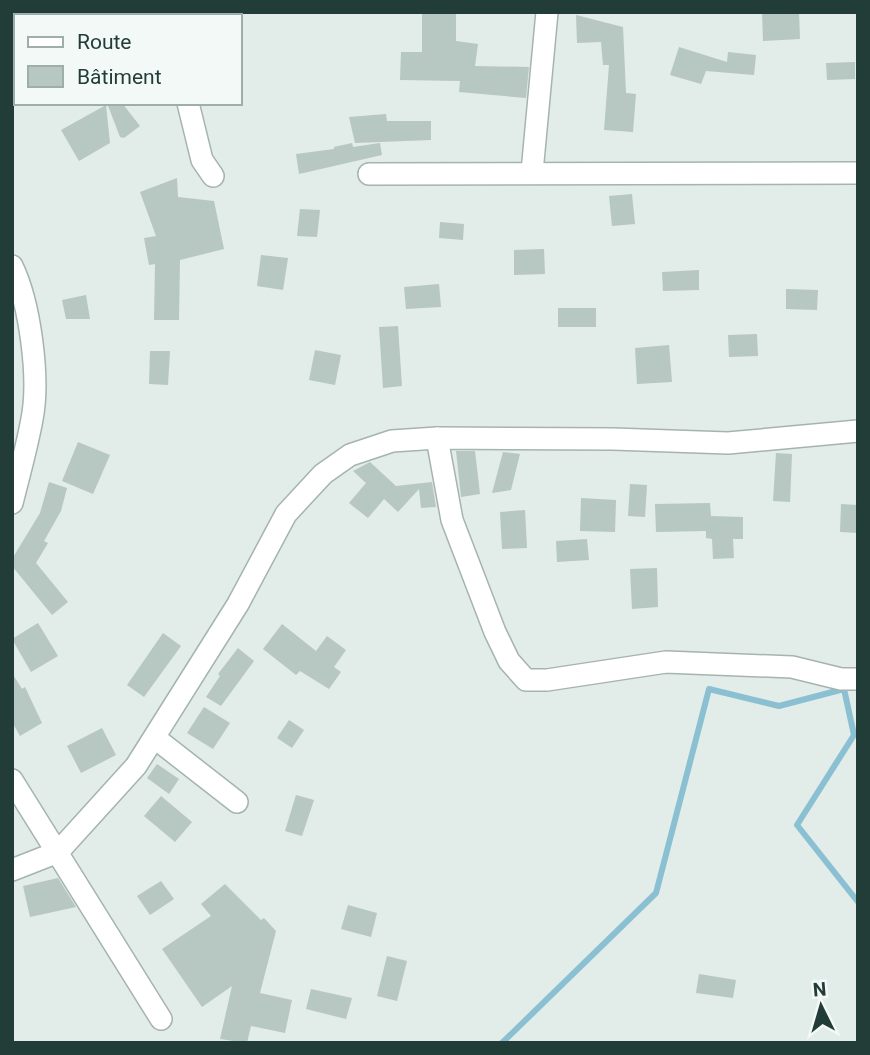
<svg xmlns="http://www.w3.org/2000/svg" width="870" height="1055" viewBox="0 0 870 1055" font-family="Roboto,sans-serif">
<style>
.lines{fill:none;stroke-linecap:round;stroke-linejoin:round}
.stream{stroke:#8ac0d1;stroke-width:6}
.building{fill:#b7c7c2}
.minor-casing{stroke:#a5b4b0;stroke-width:24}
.minor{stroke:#fff;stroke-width:21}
</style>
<rect width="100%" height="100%" fill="#e2ece9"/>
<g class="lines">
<path class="stream" d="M502,1043L656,893L709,689L779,706L844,689L854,735L797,825L858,902"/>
</g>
<g class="building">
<path d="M422,12H456V41L478,44L475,66L529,67L526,98L459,92L460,81L400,80L401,52H422Z"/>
<path d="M762,12H799L800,39L763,41Z"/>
<path d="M576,15L623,27L626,93L636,94L633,132L604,130L609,65H603L601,42L577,43Z"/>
<path d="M679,47L727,62L728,52L756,55L754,75L706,71L701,84L670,75Z"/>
<path d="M855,62V79L827,80L826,63Z"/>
<path d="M107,103H122L140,126L124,138L120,137Z"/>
<path d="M106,105L110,143L79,161L61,130Z"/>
<path d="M386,114L387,121H431V140L355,143L349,117Z"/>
<path d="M352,143L353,147L380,143L382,155L299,174L296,154L334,149V147Z"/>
<path d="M177,178L178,197L214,201L224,249L180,260L179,320H154L155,264L149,265L144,238L156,236L140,192Z"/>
<path d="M632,194L635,224L612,226L609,196Z"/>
<path d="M300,209L320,210L317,237L297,236Z"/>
<path d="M440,222L464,224L463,240L439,238Z"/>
<path d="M544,249L545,274L514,275V250Z"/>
<path d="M261,255L288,258L283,290L257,286Z"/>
<path d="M699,270V290L663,291L662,272Z"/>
<path d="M439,284L441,307L406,309L404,287Z"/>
<path d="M786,289L818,290L817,310L786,309Z"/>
<path d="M86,295L90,319H66L62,300Z"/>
<rect x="558" y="308" width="38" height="19"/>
<path d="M398,326L402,386L383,388L379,327Z"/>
<path d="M757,334L758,356L729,357L728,335Z"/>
<path d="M669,345L672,382L637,384L635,348Z"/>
<path d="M315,350L341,355L335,385L309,380Z"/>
<path d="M150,351H170L168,385L149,384Z"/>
<path d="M78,442L110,455L93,494L62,481Z"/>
<path d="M456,451H475L480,494L461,497Z"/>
<path d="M503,452L520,454L511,490L492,493Z"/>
<path d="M776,453L792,454L790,502L773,501Z"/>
<path d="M370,462L396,486L432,482L436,507L421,508L419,489L398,512L384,499L368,518L349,503L366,483L353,471Z"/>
<path d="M49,482L67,488L61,511L44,541L48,543L36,563L68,602L52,615L12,566V559L40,513Z"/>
<path d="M630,484L647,485L645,517L628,516Z"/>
<path d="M581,498L616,500L615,532L580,531Z"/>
<path d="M710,503L711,516L743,517V539H733L734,558L713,559L712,539L706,538V531L656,532L655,504Z"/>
<path d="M841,504L858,505V533L840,532Z"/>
<path d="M525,510L527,548L502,549L500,512Z"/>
<path d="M587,539L589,560L557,562L556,541Z"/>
<path d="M657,568L658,607L632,609L630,569Z"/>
<path d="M38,623L58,656L31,672L12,639Z"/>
<path d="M282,624L316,651L327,636L346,650L334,667L341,672L329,689L300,671L296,675L263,649Z"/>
<path d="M163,633L181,646L144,697L127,685Z"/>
<path d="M238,648L254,661L221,706L206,697L220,676L218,674Z"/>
<path d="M12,673L22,689L25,687L42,723L20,736L12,722Z"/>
<path d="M204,707L230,723L213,749L187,733Z"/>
<path d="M289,720L304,730L292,748L277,738Z"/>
<path d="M102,728L116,755L81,773L67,746Z"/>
<path d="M157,764L179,779L169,794L147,778Z"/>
<path d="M296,795L314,800L302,836L285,831Z"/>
<path d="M161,796L192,822L175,842L144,816Z"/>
<path d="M58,878L76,907L30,917L23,886Z"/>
<path d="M161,881L174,899L150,915L137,896Z"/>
<path d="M225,884L261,920L264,918L276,931L260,993L292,1000L285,1033L251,1026L247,1043L220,1039L232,986L202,1007L162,949L211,916L201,904Z"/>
<path d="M348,905L377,913L371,937L341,929Z"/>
<path d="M387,956L407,961L397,1001L377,996Z"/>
<path d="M699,974L736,980L733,998L696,993Z"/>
<path d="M311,989L352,998L346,1019L306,1009Z"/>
</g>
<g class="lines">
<g class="minor-casing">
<g id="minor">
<path d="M136,12L139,16"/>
<path d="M188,103L202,160L213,176"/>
<path d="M532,172L547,12"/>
<path d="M369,174L858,173"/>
<path d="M12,266C30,303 40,378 32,419C27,447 19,475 12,503"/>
<path d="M437,438L452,520L495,632L509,661L526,680H547L666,662L792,667L841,679H858"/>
<path d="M155,738L237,802"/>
<path d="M12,780L161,1019"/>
<path d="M12,870L58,852L136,766L238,604L286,514L323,474L350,455L392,441L437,438L613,439L728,443L858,431"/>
</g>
</g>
<use href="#minor" class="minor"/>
</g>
<rect width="870" height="1055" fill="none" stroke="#223d38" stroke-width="28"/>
<rect x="14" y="14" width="228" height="91" fill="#f3f9f6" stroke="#9faeaa" stroke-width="2"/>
<rect x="28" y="37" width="35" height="10" fill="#ffffff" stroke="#9faeaa" stroke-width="2"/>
<text x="77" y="49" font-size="21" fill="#223d38">Route</text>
<rect x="28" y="66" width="35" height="21" fill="#b7c7c2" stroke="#9faeaa" stroke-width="2"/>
<text x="77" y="84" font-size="21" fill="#223d38">Bâtiment</text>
<g transform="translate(821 1006) rotate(355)" stroke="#f3f9f6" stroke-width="5" paint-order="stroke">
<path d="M0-5L12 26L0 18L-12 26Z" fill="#223d38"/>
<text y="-10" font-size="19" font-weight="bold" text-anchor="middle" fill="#223d38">N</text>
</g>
</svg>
